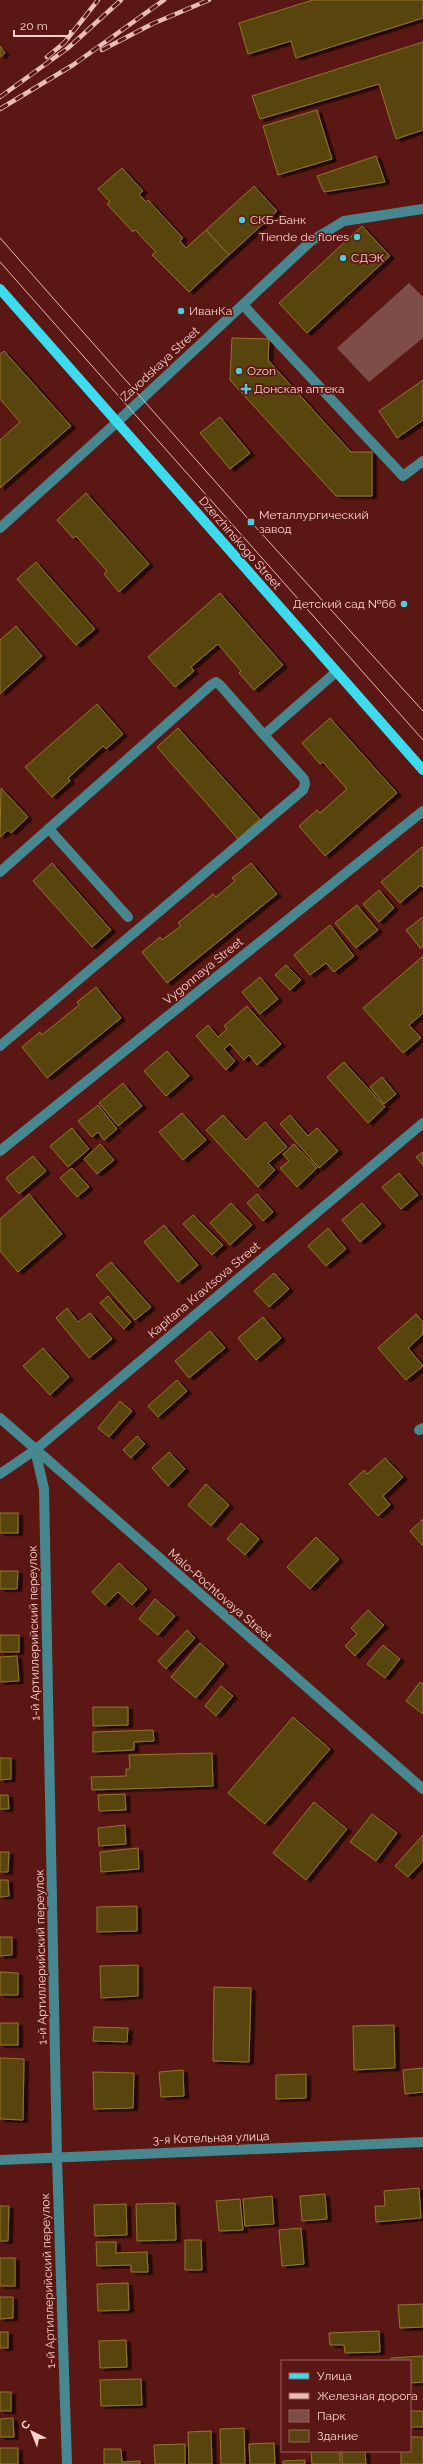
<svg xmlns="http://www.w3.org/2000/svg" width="423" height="2464" viewBox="0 0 423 2464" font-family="Raleway,sans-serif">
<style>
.green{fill:#7f4d47}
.building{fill:#584410;stroke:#93762b;filter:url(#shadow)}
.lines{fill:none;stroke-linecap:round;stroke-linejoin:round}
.minor{stroke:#468790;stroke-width:10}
.major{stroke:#3cdbee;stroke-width:10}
.tram{stroke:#eabcb6;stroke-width:1}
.rail-casing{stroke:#eabcb6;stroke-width:4.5}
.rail{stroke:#5a1714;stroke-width:3;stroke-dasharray:9;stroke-linecap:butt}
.poi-dot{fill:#53cbda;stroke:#5a1714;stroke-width:1.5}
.labels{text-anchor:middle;stroke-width:3.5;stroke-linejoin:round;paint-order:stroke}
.poi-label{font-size:12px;fill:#fcd1cb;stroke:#5a1714;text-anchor:start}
.street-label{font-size:12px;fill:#fcd1cb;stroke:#5a1714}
</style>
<defs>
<filter id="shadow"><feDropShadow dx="4.5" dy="2.5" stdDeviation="0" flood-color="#0009"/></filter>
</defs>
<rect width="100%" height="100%" fill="#5a1714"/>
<path class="green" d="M409,283L423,297V338L369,382L337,348Z"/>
<g class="building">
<path d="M313,0H423V18L296,58L291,41L248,54L239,23Z"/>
<path d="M423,42V130L396,139L379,84L260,119L252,96Z"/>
<path d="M0,46L5,53L0,57Z"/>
<path d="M317,110L332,159L278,175L263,126Z"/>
<path d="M376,156L385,182L324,192L317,176Z"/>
<path d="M122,168L143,191L139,194L146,202L148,200L183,238L180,241L186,248L206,230L229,255L189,292L152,255L156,252L135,230L133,232L107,204L110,202L98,189Z"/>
<path d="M254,186L277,211L229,255L206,230Z"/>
<path d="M362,226L390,256L307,333L279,303Z"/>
<path d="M232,338L269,339L268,360L351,452H372V496H336L230,380Z"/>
<path d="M4,351L71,426L0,488V440L20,422L0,399V354Z"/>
<path d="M423,380V420L397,438L379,411Z"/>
<path d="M220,417L250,453L230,469L200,433Z"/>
<path d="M86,493L149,564L119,592L104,574L107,571L76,536L73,538L57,520Z"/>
<path d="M36,562L95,629L76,645L17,579Z"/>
<path d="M220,593L283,665L254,690L239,673L241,671L218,644L191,667L194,671L175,687L148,657Z"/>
<path d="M16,626L42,656L0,694V640Z"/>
<path d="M97,704L123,734L106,749L103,746L68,778L70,781L52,797L25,767Z"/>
<path d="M330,718L397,793L325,856L299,826L317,810L320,813L347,789L323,762L320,764L302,743Z"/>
<path d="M178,728L260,819L238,839L157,747Z"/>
<path d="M1,788L28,817L11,833L8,830L0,837Z"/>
<path d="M423,846V888L421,885L400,903L381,882Z"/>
<path d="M52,863L111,930L92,947L33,881Z"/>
<path d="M251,863L277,894L167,983L142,952L160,937L162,940L181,926L178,923L213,894L216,897L235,881L232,878Z"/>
<path d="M379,890L394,908L379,922L363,904Z"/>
<path d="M357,905L378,930L356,948L335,923Z"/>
<path d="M423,917V947L421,949L406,930Z"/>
<path d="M330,925L354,956L334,972L326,963L310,975L294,955Z"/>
<path d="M423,956V1013L409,1025L421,1038L403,1053L363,1008Z"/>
<path d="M286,965L301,980L290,990L275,975Z"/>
<path d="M260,977L278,999L260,1014L242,992Z"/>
<path d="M96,987L121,1018L47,1078L22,1047L40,1032L42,1035L79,1005L77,1002Z"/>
<path d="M247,1006L281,1044L257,1065L249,1055L244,1060L230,1044L224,1049L235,1061L226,1070L196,1036L208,1025L218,1037L227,1029L224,1026Z"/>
<path d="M167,1051L189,1076L166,1096L144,1071Z"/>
<path d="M344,1062L385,1107L368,1123L327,1077Z"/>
<path d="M382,1077L396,1094L384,1104L370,1087Z"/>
<path d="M123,1083L142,1106L118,1126L99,1103Z"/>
<path d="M98,1105L117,1129L104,1140L98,1132L92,1137L78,1121Z"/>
<path d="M182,1113L206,1140L183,1160L159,1132Z"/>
<path d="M223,1115L246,1140L265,1122L287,1147L268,1163L275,1170L258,1187L206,1130Z"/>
<path d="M290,1115L308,1136L317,1128L338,1151L319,1168L280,1124Z"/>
<path d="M72,1128L89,1149L68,1167L50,1146Z"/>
<path d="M100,1144L114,1160L97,1174L84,1159Z"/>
<path d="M294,1144L317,1168L297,1187L280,1168L289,1161L283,1154Z"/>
<path d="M423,1152V1165L416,1157Z"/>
<path d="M33,1156L46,1171L19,1194L6,1178Z"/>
<path d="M72,1168L89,1187L77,1197L60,1178Z"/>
<path d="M399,1173L418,1195L401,1209L382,1187Z"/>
<path d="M29,1194L62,1234L18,1272L0,1251V1219Z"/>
<path d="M257,1194L273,1212L263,1221L247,1203Z"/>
<path d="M231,1203L252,1225L230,1245L210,1223Z"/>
<path d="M362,1203L381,1224L360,1242L342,1220Z"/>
<path d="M193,1215L223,1245L212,1255L183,1224Z"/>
<path d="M164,1225L198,1265L178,1282L144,1242Z"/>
<path d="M328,1228L346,1249L326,1266L308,1246Z"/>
<path d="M111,1262L151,1307L135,1320L96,1275Z"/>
<path d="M274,1273L289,1289L269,1307L254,1291Z"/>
<path d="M108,1296L131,1322L124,1329L100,1303Z"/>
<path d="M67,1308L78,1322L90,1313L112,1339L89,1358L56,1318Z"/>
<path d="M416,1314L423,1322V1334L408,1348L423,1366L406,1380L378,1348Z"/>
<path d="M263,1317L281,1338L256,1360L238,1338Z"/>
<path d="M210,1331L225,1348L189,1378L175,1361Z"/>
<path d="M43,1348L69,1377L50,1395L23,1366Z"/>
<path d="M177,1380L187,1391L158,1417L148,1406Z"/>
<path d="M120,1401L132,1411L109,1437L98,1428Z"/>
<path d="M137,1436L145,1444L131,1458L123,1450Z"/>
<path d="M169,1452L185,1469L168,1486L152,1468Z"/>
<path d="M385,1458L403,1477L383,1496L390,1505L378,1516L349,1484L364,1470L367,1474Z"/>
<path d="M206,1484L229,1505L211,1526L188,1505Z"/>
<rect x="0" y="1513" width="18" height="20"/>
<path d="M423,1519V1546L410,1531Z"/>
<path d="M241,1523L259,1539L245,1555L227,1539Z"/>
<path d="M316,1537L339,1559L310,1589L287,1567Z"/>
<path d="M119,1563L147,1589L132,1605L118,1592L105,1605L92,1592Z"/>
<path d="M0,1571H18L17,1589H0Z"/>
<path d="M155,1599L175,1616L158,1635L139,1619Z"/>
<path d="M368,1610L384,1625L355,1656L345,1646L357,1634L351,1628Z"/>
<path d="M187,1630L195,1638L166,1669L158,1661Z"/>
<rect x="0" y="1635" width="19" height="17"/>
<path d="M200,1643L224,1664L196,1698L171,1677Z"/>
<path d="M383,1645L400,1659L385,1678L367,1664Z"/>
<path d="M17,1656L19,1681L0,1682V1657Z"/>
<path d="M420,1682L423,1684V1714L406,1701Z"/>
<path d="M221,1686L233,1696L216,1716L205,1706Z"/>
<path d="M93,1707H128V1725L93,1726Z"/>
<path d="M293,1717L330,1749L265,1824L228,1793Z"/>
<path d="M153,1730L154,1741L134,1742V1750L93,1752V1732Z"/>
<path d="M212,1753L213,1786L92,1790L91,1777L126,1776V1769H130L129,1755Z"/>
<path d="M0,1758H11V1779L0,1780Z"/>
<path d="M125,1794L126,1810L99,1811L98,1795Z"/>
<path d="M0,1795H8L9,1809H0Z"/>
<path d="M314,1802L347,1829L306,1880L273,1853Z"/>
<path d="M372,1814L397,1833L376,1861L350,1842Z"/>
<path d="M125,1825L126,1844L99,1846L98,1828Z"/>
<path d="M423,1835V1861L408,1877L395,1866Z"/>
<path d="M138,1848L139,1869L101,1872L100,1852Z"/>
<path d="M0,1852H9L8,1872H0Z"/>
<path d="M0,1880H8L9,1896L0,1897Z"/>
<path d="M137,1906V1931L97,1932V1907Z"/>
<path d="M0,1937H12V1955L0,1956Z"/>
<path d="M138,1965V1996L101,1998L100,1966Z"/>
<path d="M0,1972L18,1973V1995H0Z"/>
<path d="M214,1987L251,1988L249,2062L213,2061Z"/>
<rect x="0" y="2023" width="18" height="22"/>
<path d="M394,2025L395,2068L354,2070L353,2026Z"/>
<path d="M94,2027L128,2028L127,2042L93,2041Z"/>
<path d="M0,2058L24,2059L23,2120L0,2119Z"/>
<path d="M423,2068V2092L405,2094L403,2070Z"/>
<path d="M183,2070L184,2096L161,2097L159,2072Z"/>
<path d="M93,2072L134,2073L133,2108L94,2109Z"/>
<path d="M306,2074V2098L276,2099V2075Z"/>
<path d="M419,2188L421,2218L376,2222L375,2206H385L384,2191Z"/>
<path d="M325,2194L327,2219L302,2221L300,2196Z"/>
<path d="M272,2196L274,2224L245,2226L243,2199Z"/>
<path d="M240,2199L243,2230L219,2231L216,2201Z"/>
<path d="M175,2203L176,2240L137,2241L136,2204Z"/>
<path d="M126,2204L127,2235L95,2236L94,2205Z"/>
<path d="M0,2206H9L8,2241H0Z"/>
<path d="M301,2228L304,2264L282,2266L279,2230Z"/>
<path d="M185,2240H201L202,2270H185Z"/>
<path d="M96,2242H116V2253L147,2252L148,2272H131V2265L97,2266Z"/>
<rect x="0" y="2258" width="15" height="28"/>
<path d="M128,2283L129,2310L98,2311L97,2284Z"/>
<path d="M0,2297H13V2318L0,2319Z"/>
<path d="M423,2304V2327L400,2328L398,2305Z"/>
<path d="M379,2331L380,2352L345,2353L344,2345H330L329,2333Z"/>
<rect x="0" y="2332" width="8" height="16"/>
<path d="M126,2340L127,2367L100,2368L99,2341Z"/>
<path d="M423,2356V2382L410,2383V2361H391V2358Z"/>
<path d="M141,2379L142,2405L101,2406L100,2380Z"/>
<rect x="0" y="2392" width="11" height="19"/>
<rect x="410" y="2411" width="13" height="16"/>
<path d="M13,2418L14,2437H0V2419Z"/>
<path d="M244,2428L245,2464H221L220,2429Z"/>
<path d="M211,2431L212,2464H189L188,2432Z"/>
<path d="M410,2437H423V2464H401V2451H410Z"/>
<path d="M274,2443L275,2464H250L249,2444Z"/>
<path d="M185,2444V2464H155L154,2445Z"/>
<rect x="0" y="2448" width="18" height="16"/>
<path d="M104,2449H121L122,2462L140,2461V2464H104Z"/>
<path d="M311,2451H340V2464H312Z"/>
<path d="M342,2451H365L366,2464H342Z"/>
<path d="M305,2460V2464H283V2461Z"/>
</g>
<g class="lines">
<g class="minor">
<path d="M243,305L403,476L423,461"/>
<path d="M0,528L116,423L311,241L344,221L423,209"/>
<path d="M49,829L128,917"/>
<path d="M0,872L211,685L216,682L220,685L264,735L336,672"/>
<path d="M0,1046L303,790L305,784L304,779L264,735"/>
<path d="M0,1151L423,811"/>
<path d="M0,1418L423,1789"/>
<path d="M419,1430L423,1428"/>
<path d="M35,1450L44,1489L57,2158L67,2464"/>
<path d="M0,1474L35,1450L423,1123"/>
<path d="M0,2160L423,2142"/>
</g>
<path class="major" d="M0,289L423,770"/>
<g class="tram">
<path d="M0,238L251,522L423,711"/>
<path d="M0,262L423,740"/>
</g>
<g class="rail-casing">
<g id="rail">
<path d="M102,50L152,24L209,0"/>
<path d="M47,57L64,43L98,0"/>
<path d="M0,97L68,48L121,0"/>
<path d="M0,109L73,65L164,0"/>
</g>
</g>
<use href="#rail" class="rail"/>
</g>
<g class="poi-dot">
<circle cx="242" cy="220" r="4"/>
<circle cx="357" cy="237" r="4"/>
<circle cx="343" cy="258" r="4"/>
<circle cx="181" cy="311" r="4"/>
<circle cx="239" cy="371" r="4"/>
<path d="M244 383h4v4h4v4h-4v4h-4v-4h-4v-4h4z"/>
<rect x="247" y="518" width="8" height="8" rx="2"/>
<circle cx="404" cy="604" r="4"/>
</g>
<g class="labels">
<g class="poi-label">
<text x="250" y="224">СКБ-Банк</text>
<text x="349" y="241" text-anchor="end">Tiende de flores</text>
<text x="351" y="262">СДЭК</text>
<text x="189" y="315">ИванКа</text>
<text x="247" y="375">Ozon</text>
<text x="254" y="393">Донская аптека</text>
<text x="259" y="519">Металлургический<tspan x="259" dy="14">завод</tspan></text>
<text x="396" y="608" text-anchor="end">Детский сад №66</text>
</g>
<g class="street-label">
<text transform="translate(160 364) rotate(-43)" y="4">Zavodskaya Street</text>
<text transform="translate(240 543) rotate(49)" y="4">Dzerzhinskogo Street</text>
<text transform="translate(203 971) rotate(-39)" y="4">Vygonnaya Street</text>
<text transform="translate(204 1290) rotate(-40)" y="4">Kapitana Kravtsova Street</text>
<text transform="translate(220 1595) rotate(41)" y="4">Malo-Pochtovaya Street</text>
<text transform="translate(34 1633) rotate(-91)" y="4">1-й Артиллерийский переулок</text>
<text transform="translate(41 1957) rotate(-91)" y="4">1-й Артиллерийский переулок</text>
<text transform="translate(211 2138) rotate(-2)" y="4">3-я Котельная улица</text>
<text transform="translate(48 2281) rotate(-92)" y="4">1-й Артиллерийский переулок</text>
</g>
</g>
<rect x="281" y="2360" width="130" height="92" fill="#5a1714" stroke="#9b615d"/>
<rect x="289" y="2373" width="20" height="6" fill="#3cdbee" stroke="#9b615d"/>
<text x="317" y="2380" font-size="12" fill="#fcd1cb">Улица</text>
<rect x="289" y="2393" width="20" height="6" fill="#eabcb6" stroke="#9b615d"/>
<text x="317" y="2400" font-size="12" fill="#fcd1cb">Железная дорога</text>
<rect x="289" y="2410" width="20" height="12" fill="#7f4d47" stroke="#9b615d"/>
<text x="317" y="2420" font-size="12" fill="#fcd1cb">Парк</text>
<rect x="289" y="2430" width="20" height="12" fill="#584410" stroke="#9b615d"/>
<text x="317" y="2440" font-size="12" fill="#fcd1cb">Здание</text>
<g transform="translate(32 2432) rotate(317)" stroke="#5a1714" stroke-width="3" paint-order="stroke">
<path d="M0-3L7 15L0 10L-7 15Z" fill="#fcd1cb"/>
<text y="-6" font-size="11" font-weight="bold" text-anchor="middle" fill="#fcd1cb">С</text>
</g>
<path d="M14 30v6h56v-6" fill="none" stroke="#fcd1cb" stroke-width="2"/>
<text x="20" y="30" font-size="12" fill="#fcd1cb" stroke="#5a1714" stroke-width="3" paint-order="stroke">20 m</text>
</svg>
